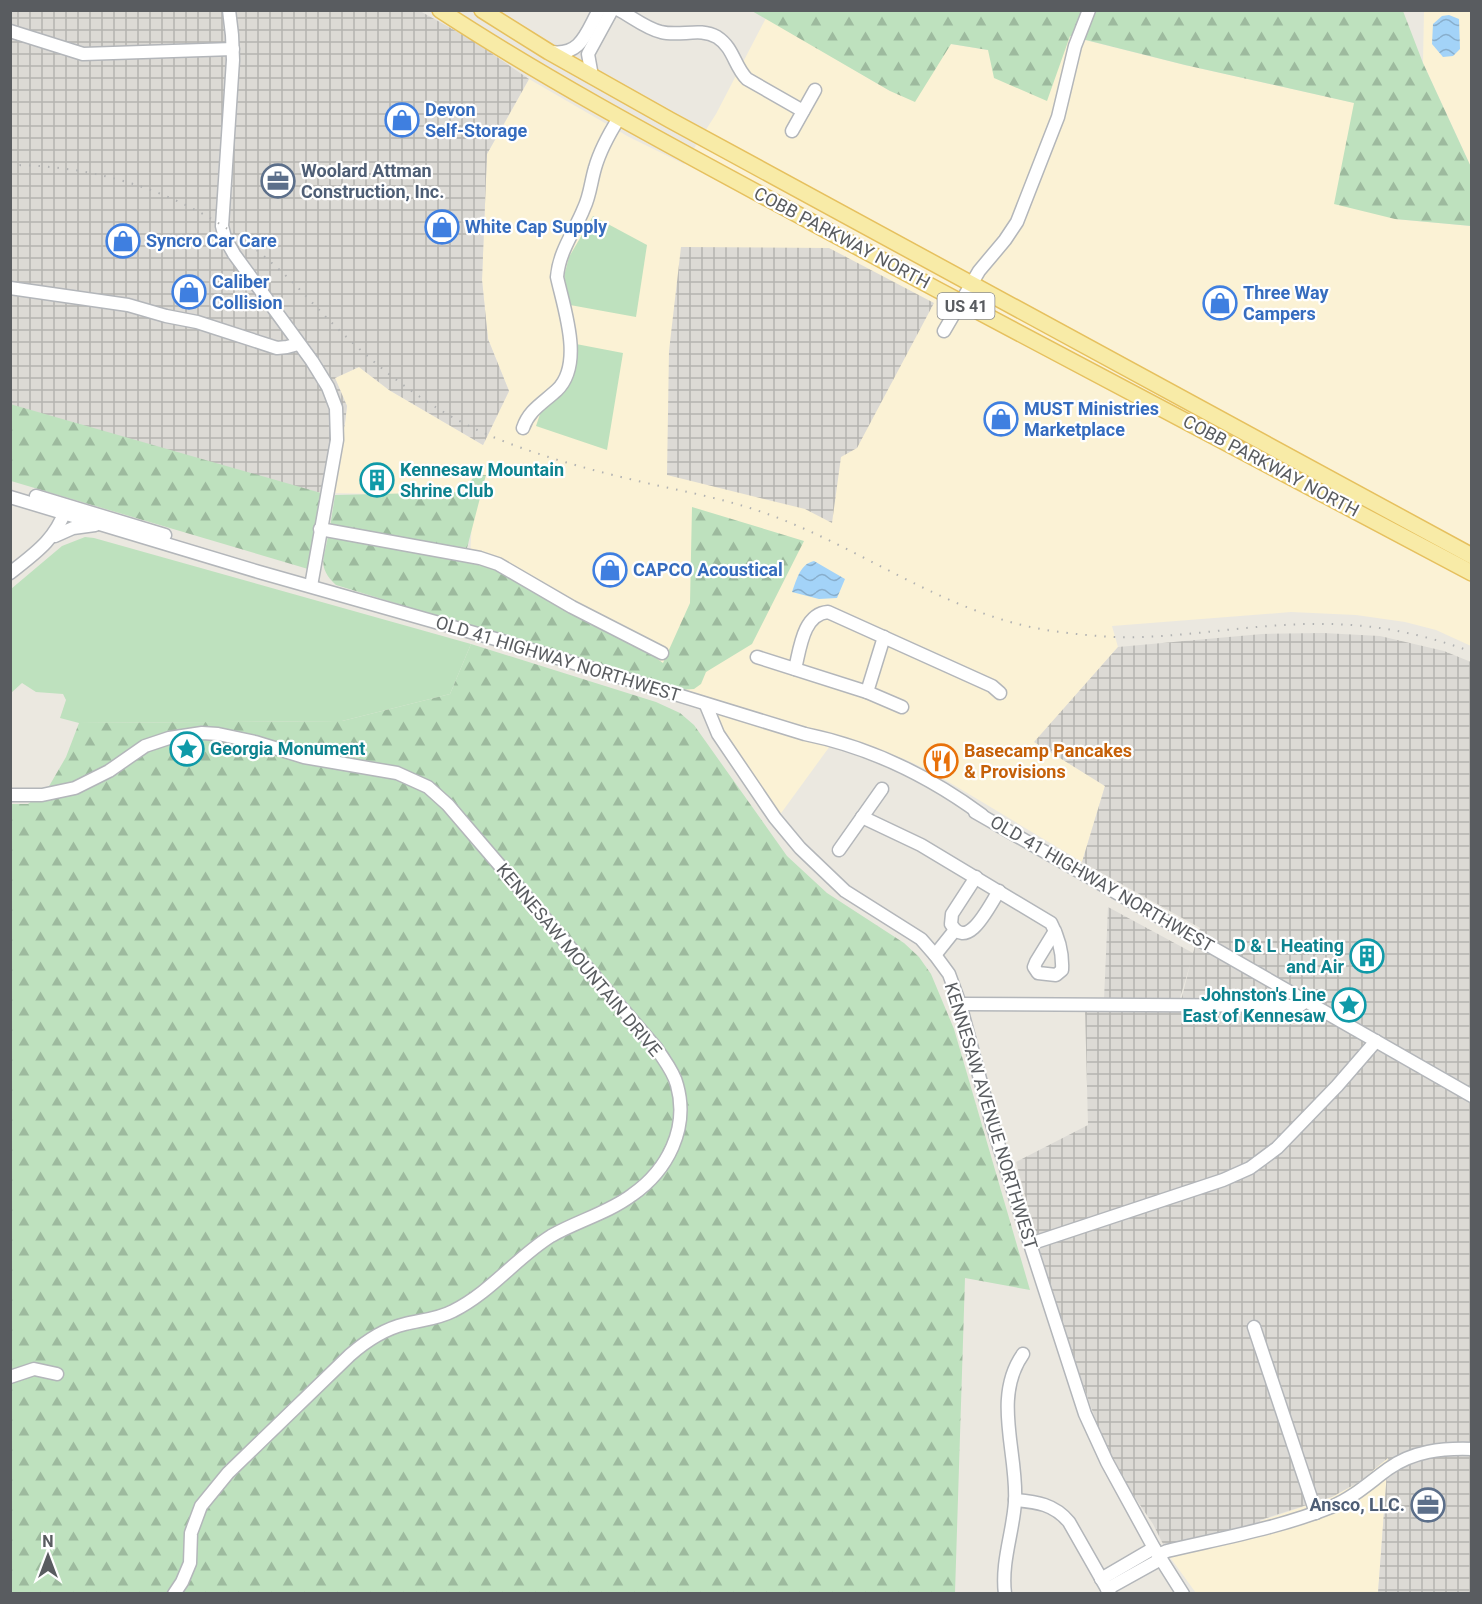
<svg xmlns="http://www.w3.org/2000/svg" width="1482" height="1604" viewBox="0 0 1482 1604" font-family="Roboto,sans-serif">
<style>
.commercial{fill:#fbf2d5}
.industrial{fill:url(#industrial-grid)}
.grass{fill:#bee1be}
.forest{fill:url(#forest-firs)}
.water{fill:url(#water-waves)}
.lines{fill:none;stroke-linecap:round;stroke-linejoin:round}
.minor-casing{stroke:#b3b6ba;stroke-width:15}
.major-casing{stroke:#e6c05e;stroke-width:18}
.minor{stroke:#fff;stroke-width:12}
.major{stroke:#f8eba7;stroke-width:15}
.rail{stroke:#b1b2b2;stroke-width:2;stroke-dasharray:1.5 8;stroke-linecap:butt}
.labels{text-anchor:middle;stroke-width:4.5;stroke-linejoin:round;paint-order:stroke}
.shield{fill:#fff;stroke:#8b8d90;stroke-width:1.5}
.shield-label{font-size:16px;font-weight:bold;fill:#595c60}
.shop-label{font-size:18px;font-weight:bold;fill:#366cbe;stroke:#fff;text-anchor:start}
.service-label{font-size:18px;font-weight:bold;fill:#4e5e75;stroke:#fff;text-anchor:start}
.street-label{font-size:18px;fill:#595c60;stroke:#fff}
.culture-label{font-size:18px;font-weight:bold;fill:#0d838f;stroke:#fff;text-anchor:start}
.food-label{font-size:18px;font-weight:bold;fill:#c56008;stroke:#fff;text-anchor:start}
</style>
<defs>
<pattern id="industrial-grid" width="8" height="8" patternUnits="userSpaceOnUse" patternTransform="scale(1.5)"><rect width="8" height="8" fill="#dcdad5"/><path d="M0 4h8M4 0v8" fill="none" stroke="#b5b4b0"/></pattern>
<pattern id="forest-firs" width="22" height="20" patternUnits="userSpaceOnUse" patternTransform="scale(1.5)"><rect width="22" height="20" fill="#bee1be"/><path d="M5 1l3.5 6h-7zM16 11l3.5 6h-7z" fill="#9dba9e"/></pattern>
<pattern id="water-waves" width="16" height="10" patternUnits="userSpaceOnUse" patternTransform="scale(1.5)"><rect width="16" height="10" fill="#a3d3f8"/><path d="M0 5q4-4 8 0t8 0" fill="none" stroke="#88aecc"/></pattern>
</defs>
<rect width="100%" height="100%" fill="#ebe8e0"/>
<g class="commercial">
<path d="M1424,11H1471V167L1423,63Z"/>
<path d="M766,18L890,91L951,44L988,50L1069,36L1185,65L1355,103L1395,219L1471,226V646L1436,630L1405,622L1356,615L1291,612L1112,626L1118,647L1035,742L1105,786L1082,862L932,772L904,759L838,735L779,816L703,710L624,633L470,560L473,496L331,493L345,423L347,406L335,378L359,367L389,390L483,445L509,391L488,339L482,280L487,154L529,79L629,137L684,164L716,114Z"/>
<path d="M1388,1457L1378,1593H1196L1169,1556L1262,1534L1260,1521L1332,1497L1359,1482Z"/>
</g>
<g class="industrial">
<path d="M10,11H420L472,40L529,79L487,154L482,280L488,339L509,391L483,445L389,390L359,367L335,378L347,406L345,423L331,493L294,491L11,406Z"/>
<path d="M681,247L829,248L934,303L857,448L841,457L832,523L805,509L667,475L669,351Z"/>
<path d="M1323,633L1380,636L1444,651L1471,662V1593H1378L1388,1458L1359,1482L1332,1497L1260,1520L1262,1535L1169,1556L1153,1524L1110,1461L1052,1296L1016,1162L1088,1125L1085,1008L1179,1009L1190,965L1179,1001L1104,1000L1108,907L1193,953L1200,928L1082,862L1105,786L1034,742L1118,647L1262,634Z"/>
</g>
<g class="grass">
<path d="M593,216L647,245L636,317L570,305L564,276L569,257Z"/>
<path d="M576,344L623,353L607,450L536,426L541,411L566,390L573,375Z"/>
<path d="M85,537L94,538L471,644L450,694L342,721L79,723L60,718L66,700L63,694L36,692L22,683L11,693V589L62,546Z"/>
</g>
<g class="forest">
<path d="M752,11H1403L1423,63L1471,167V226L1395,219L1334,204L1354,103L1185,65L1070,36L1047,101L994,78L988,50L951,44L915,102L890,91Z"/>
<path d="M10,404L321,493L308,569L11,481Z"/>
<path d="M475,475H486L467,548L330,527L335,495L463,492Z"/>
<path d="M692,507L804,541L752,644L706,672L701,684L694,689L679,690L336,585C317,567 324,559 328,536L489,567L503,572L648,652L663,663L690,603Z"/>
<path d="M471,644L656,702L680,713L694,725L787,856L827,893L904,943L919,957L931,974L954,1029L1030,1290L965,1278L955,1593L11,1594V804H28L48,788L66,757L79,723L342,721L450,694Z"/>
</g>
<g class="water">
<path d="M1449,15L1459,19L1460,49L1453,56L1443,57L1432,44L1433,24L1442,16Z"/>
<path d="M814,561L845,579L837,598L819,599L792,592C797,579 800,564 814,561Z"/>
</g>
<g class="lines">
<g class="minor-casing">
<g id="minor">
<path d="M229,10L232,35L233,60L222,226L225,238L234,254L312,361L328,387L336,408L337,440L311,586"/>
<path d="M619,10C632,17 647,29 661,32C680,37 700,27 717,37C734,48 734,66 747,79L803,111"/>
<path d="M10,31L83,54L233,49"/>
<path d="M551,52C581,56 586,33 599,10"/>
<path d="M592,76L588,54L612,10"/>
<path d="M792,131L815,90"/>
<path d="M10,288L128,305L166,316L197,322L277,348L287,347L298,344"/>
<path d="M944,331L979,271L1005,240L1017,222L1058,117L1075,46L1089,10"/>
<path d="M523,428C529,410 543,403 557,390C584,364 564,309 557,277C559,251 575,231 584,208C590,196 591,181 595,168C600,150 609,134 619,118"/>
<path d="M36,496L165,535"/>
<path d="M10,497L259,572L499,640L805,734C869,747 929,776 982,815"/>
<path d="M320,529L480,558L498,564L572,607L662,653"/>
<path d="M55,536L73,528L95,525"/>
<path d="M10,573C37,552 56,539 67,506"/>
<path d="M757,657L867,692L902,707"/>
<path d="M795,669C800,649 803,614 828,612L992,686L1000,693"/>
<path d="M867,692L884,637"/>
<path d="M706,705L718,734L775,818L800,848L845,891L921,939L935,955L949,974L960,1004L992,1124L1030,1244L1085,1414L1107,1462L1154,1548L1183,1594"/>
<path d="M10,795H42L75,788L109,771L145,746L169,738L202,733L218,734L255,742L304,757L397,773L428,787L448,805L657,1049C664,1060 674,1072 677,1085C689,1128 668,1170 632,1195C608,1213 577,1221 551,1236C516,1258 491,1292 453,1311C438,1319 421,1320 405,1324C384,1329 366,1341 350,1355L228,1473L201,1506L191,1533L190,1563L182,1582L174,1594"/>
<path d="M975,812L1472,1096"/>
<path d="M862,817L921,845L1051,923C1059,938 1063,952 1062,970L1056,975L1038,973L1034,967L1036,962L1055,931"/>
<path d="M839,850L882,789"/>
<path d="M976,877L952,914L951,924C968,953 990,904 999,891"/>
<path d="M935,955L955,930"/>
<path d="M960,1004L1299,1006L1306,1001"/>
<path d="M1030,1244L1223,1180L1250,1168L1277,1148L1337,1086L1376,1041"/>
<path d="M1254,1327L1316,1513"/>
<path d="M10,1377L34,1369L57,1374"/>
<path d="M1015,1500C1037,1502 1054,1504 1069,1522L1110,1594"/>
<path d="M1158,1555L1167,1551C1222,1538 1279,1528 1331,1507C1353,1498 1370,1482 1388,1469C1413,1451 1442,1448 1472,1449"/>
<path d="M1101,1579L1154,1548"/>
<path d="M1107,1589L1161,1559"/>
<path d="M1005,1594C1001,1562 1013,1533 1015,1502C1018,1453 992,1398 1023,1354"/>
</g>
</g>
<g class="major-casing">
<g id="major">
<path d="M440,10C561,89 688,155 815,224C1033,342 1253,456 1472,573"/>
<path d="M482,10L549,52L670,120L1472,556"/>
</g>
</g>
<use href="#minor" class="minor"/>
<use href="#major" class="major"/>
<path class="rail" d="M10,165C107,165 201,199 273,264C293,281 311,302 329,320C378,369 433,413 498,439C548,459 598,472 651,484C687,492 724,499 759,511C860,545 946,616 1053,631C1082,635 1111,638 1141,637C1202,635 1262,623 1324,624C1375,624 1424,634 1472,652"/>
</g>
<defs>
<g id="shop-ring" transform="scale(1.725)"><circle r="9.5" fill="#fff" stroke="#3f7fe0" stroke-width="1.5"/><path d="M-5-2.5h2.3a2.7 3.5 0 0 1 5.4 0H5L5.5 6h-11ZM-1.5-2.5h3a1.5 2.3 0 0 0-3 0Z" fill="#3f7fe0"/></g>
<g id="office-ring" transform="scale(1.725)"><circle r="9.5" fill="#fff" stroke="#5c6f8a" stroke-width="1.5"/><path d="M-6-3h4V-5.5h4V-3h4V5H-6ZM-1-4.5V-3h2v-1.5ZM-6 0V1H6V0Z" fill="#5c6f8a"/></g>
<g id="building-ring" transform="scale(1.725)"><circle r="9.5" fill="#fff" stroke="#0f9aa8" stroke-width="1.5"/><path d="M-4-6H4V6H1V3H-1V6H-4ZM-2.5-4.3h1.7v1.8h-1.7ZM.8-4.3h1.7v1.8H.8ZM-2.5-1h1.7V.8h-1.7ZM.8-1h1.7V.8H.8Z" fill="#0f9aa8"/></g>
<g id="sight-ring" transform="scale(1.725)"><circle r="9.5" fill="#fff" stroke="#0f9aa8" stroke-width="1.5"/><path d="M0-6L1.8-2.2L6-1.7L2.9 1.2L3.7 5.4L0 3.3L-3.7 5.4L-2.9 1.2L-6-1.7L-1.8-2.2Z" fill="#0f9aa8"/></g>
<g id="restaurant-ring" transform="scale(1.725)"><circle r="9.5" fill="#fff" stroke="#e8710a" stroke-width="1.5"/><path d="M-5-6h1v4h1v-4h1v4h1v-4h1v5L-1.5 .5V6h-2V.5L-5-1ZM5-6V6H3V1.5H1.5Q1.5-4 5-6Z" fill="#e8710a"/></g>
</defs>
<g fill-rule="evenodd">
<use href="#shop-ring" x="402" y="120"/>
<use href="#office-ring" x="278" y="181"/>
<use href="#shop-ring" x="442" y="227"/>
<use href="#shop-ring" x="123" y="241"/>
<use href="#shop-ring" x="189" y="292"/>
<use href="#shop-ring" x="1220" y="303"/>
<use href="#shop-ring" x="1001" y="419"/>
<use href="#building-ring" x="377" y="480"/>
<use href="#shop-ring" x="610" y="570"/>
<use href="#sight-ring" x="187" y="749"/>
<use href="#restaurant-ring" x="941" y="761"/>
<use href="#building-ring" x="1367" y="956"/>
<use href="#sight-ring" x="1349" y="1005"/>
<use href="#office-ring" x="1428" y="1505"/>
</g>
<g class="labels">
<rect class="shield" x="937.5" y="293" width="57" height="26" rx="4.5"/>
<g class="shield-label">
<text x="966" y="312">US 41</text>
</g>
<g class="shop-label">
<text x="425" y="116">Devon<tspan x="425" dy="21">Self-Storage</tspan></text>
<text x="465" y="233">White Cap Supply</text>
<text x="146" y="247">Syncro Car Care</text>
<text x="212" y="288">Caliber<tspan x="212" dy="21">Collision</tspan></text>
<text x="1243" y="299">Three Way<tspan x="1243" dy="21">Campers</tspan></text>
<text x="1024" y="415">MUST Ministries<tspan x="1024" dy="21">Marketplace</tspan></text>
<text x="633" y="576">CAPCO Acoustical</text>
</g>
<g class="service-label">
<text x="301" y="177">Woolard Attman<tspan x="301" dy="21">Construction, Inc.</tspan></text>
<text x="1405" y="1511" text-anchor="end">Ansco, LLC.</text>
</g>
<g class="street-label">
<text transform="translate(842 238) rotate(28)" y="6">COBB PARKWAY NORTH</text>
<text transform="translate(1271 466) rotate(28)" y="6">COBB PARKWAY NORTH</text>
<text transform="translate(558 659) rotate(17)" y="6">OLD 41 HIGHWAY NORTHWEST</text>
<text transform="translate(1102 884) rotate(30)" y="6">OLD 41 HIGHWAY NORTHWEST</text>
<text transform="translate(579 960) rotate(50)" y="6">KENNESAW MOUNTAIN DRIVE</text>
<text transform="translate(991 1116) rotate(73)" y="6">KENNESAW AVENUE NORTHWEST</text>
</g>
<g class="culture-label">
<text x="400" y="476">Kennesaw Mountain<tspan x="400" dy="21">Shrine Club</tspan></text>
<text x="210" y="755">Georgia Monument</text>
<text x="1344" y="952" text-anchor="end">D &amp; L Heating<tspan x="1344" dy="21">and Air</tspan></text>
<text x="1326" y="1001" text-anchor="end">Johnston's Line<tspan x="1326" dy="21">East of Kennesaw</tspan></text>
</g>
<g class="food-label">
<text x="964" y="757">Basecamp Pancakes<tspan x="964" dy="21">&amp; Provisions</tspan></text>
</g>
</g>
<rect width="1482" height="1604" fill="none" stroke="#595c60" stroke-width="24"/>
<g transform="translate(48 1556)" stroke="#ffffff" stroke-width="4.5" paint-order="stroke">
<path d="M0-4.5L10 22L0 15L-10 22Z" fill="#595c60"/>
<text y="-9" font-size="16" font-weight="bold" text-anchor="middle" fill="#595c60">N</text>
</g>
</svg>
